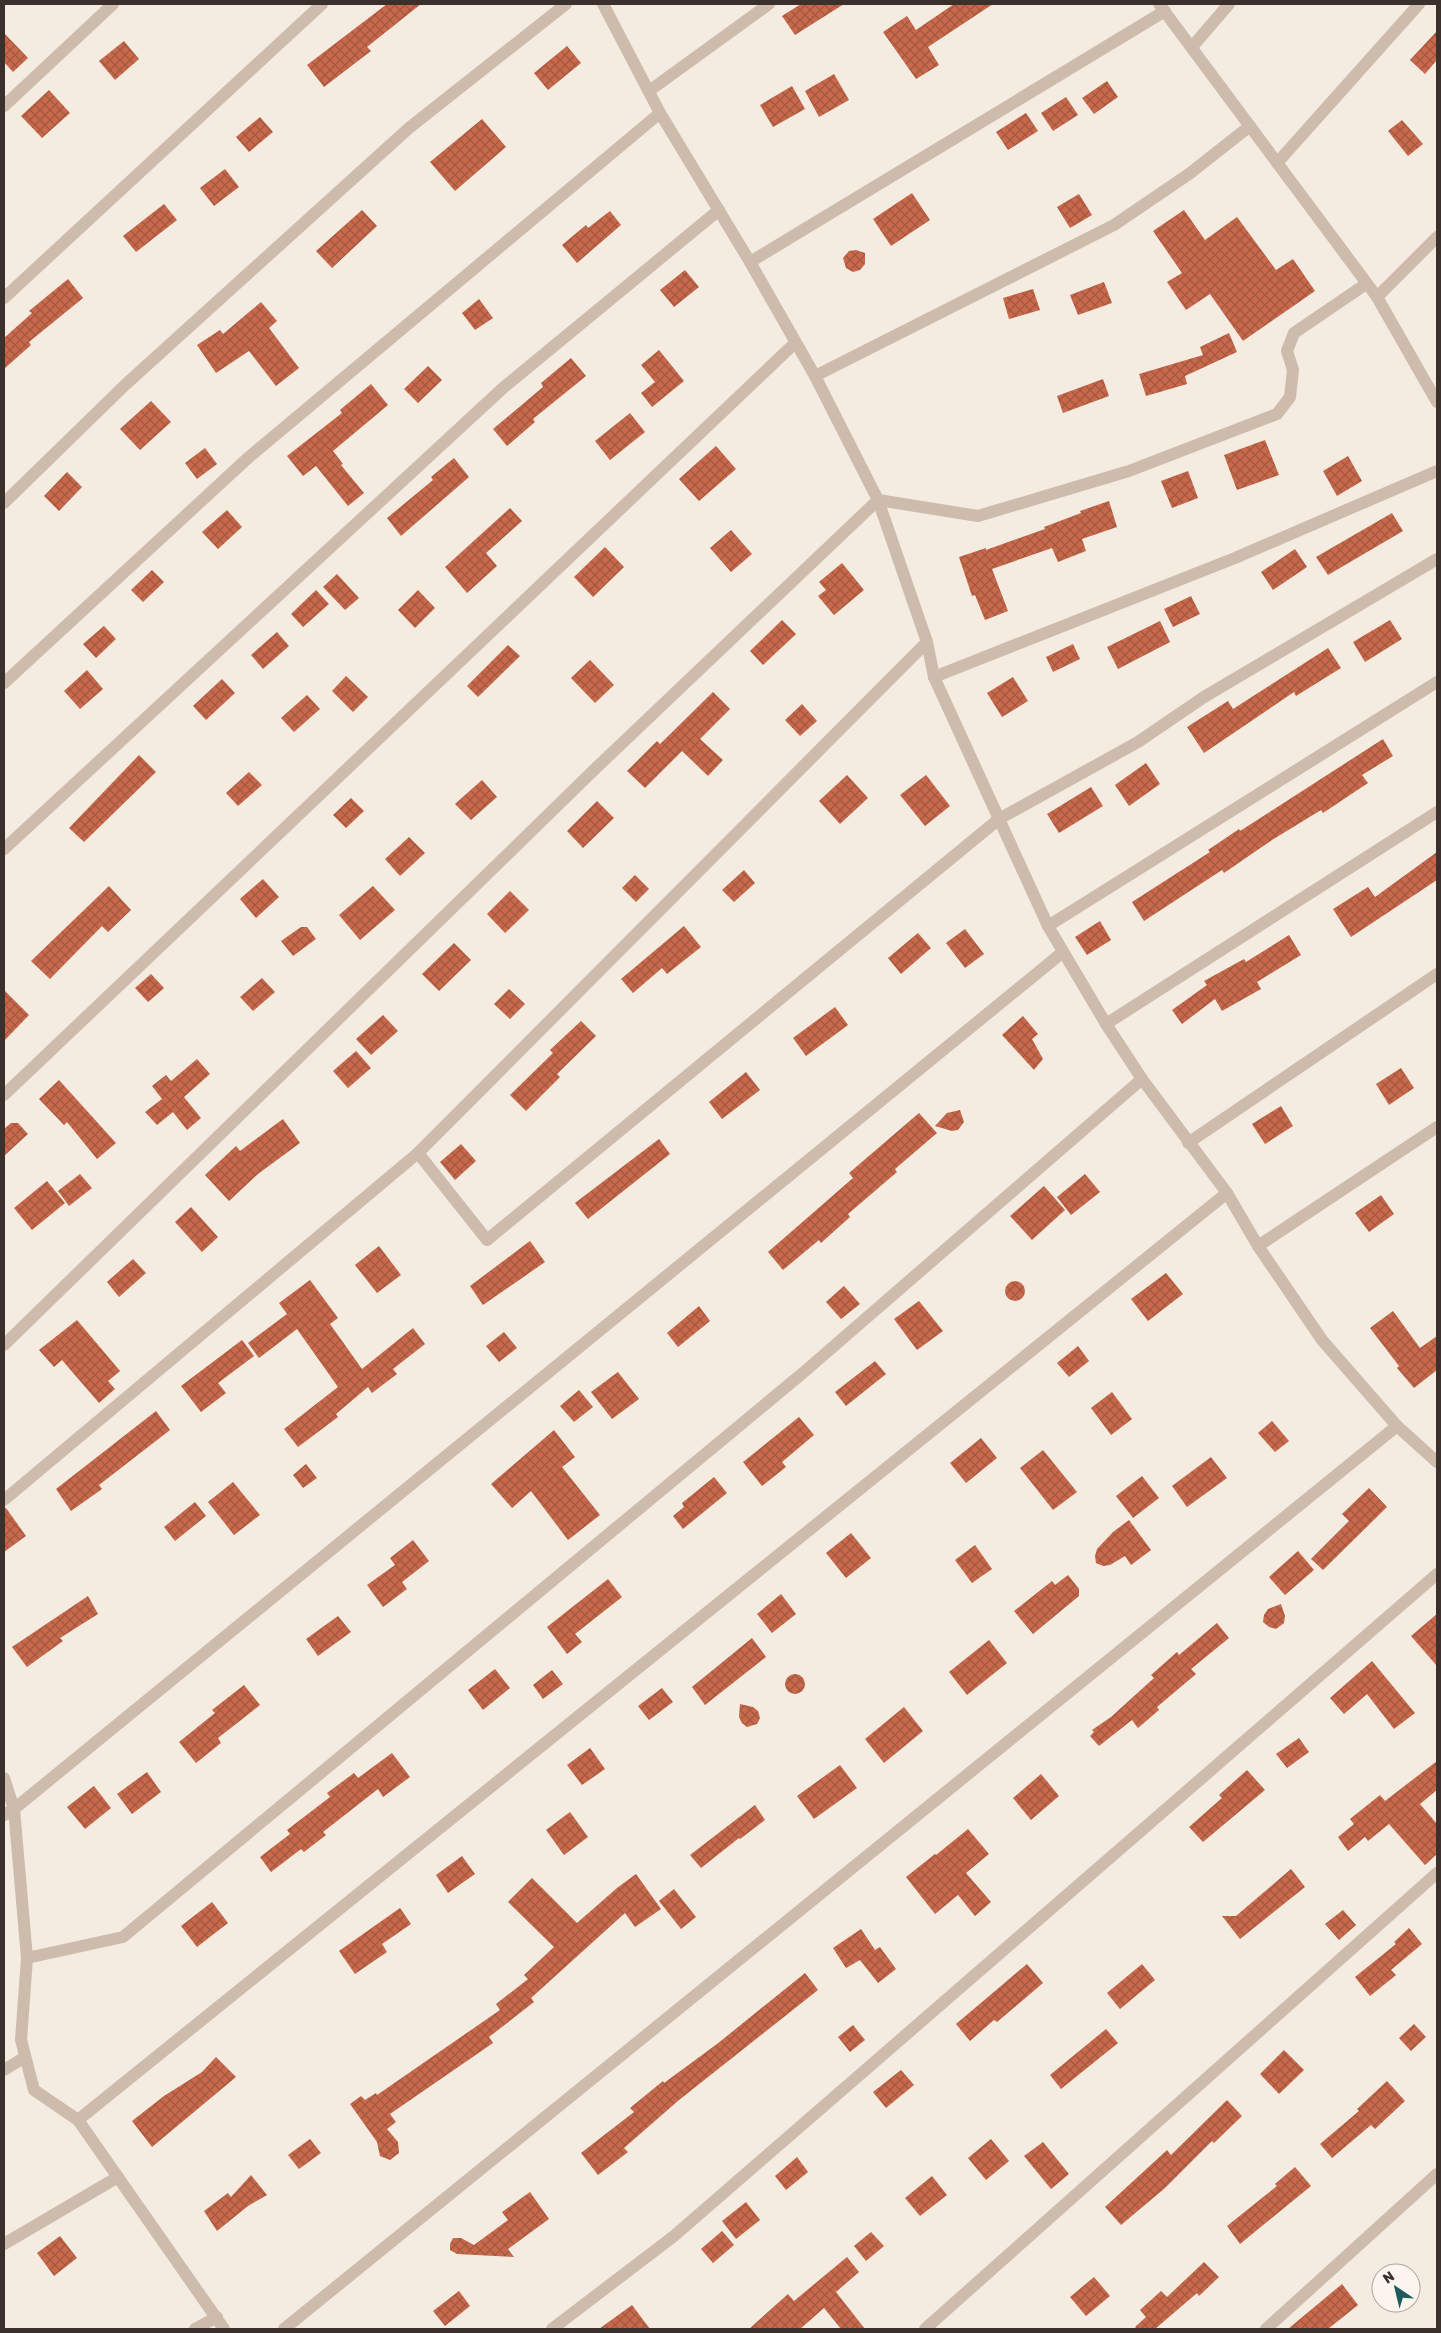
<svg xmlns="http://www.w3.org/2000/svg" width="1441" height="2333" viewBox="0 0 1441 2333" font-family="Rubik,sans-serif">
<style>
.building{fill:url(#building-cross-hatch)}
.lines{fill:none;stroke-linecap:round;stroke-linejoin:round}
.minor{stroke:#cdbbac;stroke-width:12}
</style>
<defs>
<pattern id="building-cross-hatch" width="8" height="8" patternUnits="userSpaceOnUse" patternTransform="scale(1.25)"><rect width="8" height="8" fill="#c8694b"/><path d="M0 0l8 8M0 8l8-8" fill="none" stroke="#a4573f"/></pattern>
</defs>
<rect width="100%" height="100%" fill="#f4ebe1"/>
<g class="building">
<path d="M387,4H421L367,47L371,51L324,87L307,65Z"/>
<path d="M801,4H844L795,35L782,16Z"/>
<path d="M954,4H993L928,47L939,65L916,79L883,32L907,16L916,30Z"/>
<path d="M1437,31V60L1425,74L1410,60Z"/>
<path d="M4,33L28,58L13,72L4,62Z"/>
<path d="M124,41L139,59L115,80L99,61Z"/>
<path d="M567,46L581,63L548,90L534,73Z"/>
<path d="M834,74L849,100L819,117L805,91Z"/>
<path d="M1107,81L1118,97L1094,114L1082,98Z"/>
<path d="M792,86L805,109L773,127L760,105Z"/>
<path d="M49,90L70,113L42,138L21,116Z"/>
<path d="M1066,97L1078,115L1053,131L1041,113Z"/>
<path d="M1026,113L1038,131L1008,150L996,132Z"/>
<path d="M260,117L273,132L249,152L236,137Z"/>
<path d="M482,119L506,147L455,191L430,162Z"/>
<path d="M1402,120L1423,144L1408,156L1388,131Z"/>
<path d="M225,169L239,187L214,206L200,188Z"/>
<path d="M912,193L930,220L891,246L873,219Z"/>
<path d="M1079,194L1092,215L1070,228L1057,207Z"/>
<path d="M164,204L177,220L136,252L123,236Z"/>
<path d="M362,210L377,226L332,268L316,251Z"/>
<path d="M1184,210L1205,240L1237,217L1276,270L1293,259L1315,291L1243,341L1210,294L1186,310L1167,282L1182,273L1153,231Z"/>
<path d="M610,211L621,225L577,263L562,245L586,225L588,228Z"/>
<path d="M856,250L865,253V264L860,270L853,272L846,268L843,258L849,251Z"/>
<path d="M685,270L699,287L674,307L660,290Z"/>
<path d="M68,279L83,298L29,342L31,345L4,369V338L32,313L29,311Z"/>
<path d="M1104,282L1112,303L1078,315L1070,295Z"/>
<path d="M1033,289L1040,310L1009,319L1003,298Z"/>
<path d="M479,299L493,318L475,330L462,313Z"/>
<path d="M261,302L277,321L269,328L299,368L276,386L249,351L216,373L197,345L220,330L223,334Z"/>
<path d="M1229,333L1237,352L1185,376L1187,384L1146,396L1139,374L1203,355L1200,347Z"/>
<path d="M659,350L684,381L652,407L641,393L655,382L641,365Z"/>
<path d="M571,358L586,376L533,419L535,422L507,446L493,429L543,387L541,383Z"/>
<path d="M428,366L442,380L418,403L404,389Z"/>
<path d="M1103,379L1109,396L1063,413L1057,396Z"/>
<path d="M371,384L388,405L333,451L343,464L341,465L364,493L348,506L316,466L303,476L287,456L342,413L340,410Z"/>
<path d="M151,401L171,422L140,450L120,429Z"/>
<path d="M630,413L645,432L610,460L595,441Z"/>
<path d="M1265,440L1279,475L1237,490L1224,455Z"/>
<path d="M716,446L736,469L699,501L679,479Z"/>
<path d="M205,448L217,464L197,479L185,463Z"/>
<path d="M1348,456L1362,481L1337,496L1323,471Z"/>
<path d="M454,458L469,477L401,536L387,518L433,480L431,477Z"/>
<path d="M1188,471L1198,498L1172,508L1161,481Z"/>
<path d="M67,472L82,487L59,511L44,496Z"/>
<path d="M1109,501L1117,527L1082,539L1086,551L1058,562L1052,548L992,569L1008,611L985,620L975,595L972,596L959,557L986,548V550L1045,529L1044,527L1081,513L1080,511Z"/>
<path d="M510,508L522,521L486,553L497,566L467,593L445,567Z"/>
<path d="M227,510L242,527L218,549L202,532Z"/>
<path d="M1392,513L1403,531L1328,575L1316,557Z"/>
<path d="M731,530L752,554L731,572L710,548Z"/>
<path d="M605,547L624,567L593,597L574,577Z"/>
<path d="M1295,549L1307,567L1273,590L1261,572Z"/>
<path d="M842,563L864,590L834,615L818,596L826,590L819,582Z"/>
<path d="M152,570L164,582L143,602L131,590Z"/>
<path d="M337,574L359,598L345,610L323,587Z"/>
<path d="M316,590L329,604L303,627L291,614Z"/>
<path d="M418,590L435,608L415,628L398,610Z"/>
<path d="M1191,596L1200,614L1173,627L1164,609Z"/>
<path d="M782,620L796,634L763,665L750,651Z"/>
<path d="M1390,620L1402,639L1365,662L1353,642Z"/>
<path d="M1160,621L1170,642L1118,669L1107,647Z"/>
<path d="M104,626L116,639L96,658L83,644Z"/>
<path d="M277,632L289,646L263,669L251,655Z"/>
<path d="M1073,644L1080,659L1053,672L1046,657Z"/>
<path d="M508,645L520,656L478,697L467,686Z"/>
<path d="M1328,648L1341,668L1296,696L1294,692L1204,753L1187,727L1228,701L1233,709Z"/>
<path d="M590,660L614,685L595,703L571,678Z"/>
<path d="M87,670L103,689L80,709L64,691Z"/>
<path d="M346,676L368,697L353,712L332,691Z"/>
<path d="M1013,677L1028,701L1002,717L987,693Z"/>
<path d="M222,679L235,693L206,720L193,706Z"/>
<path d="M713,692L730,709L700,739L723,760L708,776L682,751L645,788L627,771L657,741L660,744Z"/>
<path d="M307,695L320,709L294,732L281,718Z"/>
<path d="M802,704L817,721L800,736L785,720Z"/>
<path d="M1383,739L1393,756L1362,775L1368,783L1323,813L1321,810L1272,840L1224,873L1222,870L1144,921L1132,902L1210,852L1208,850L1239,829L1240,831Z"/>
<path d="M139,755L156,772L84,842L69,828Z"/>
<path d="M1146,763L1160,784L1129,806L1115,785Z"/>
<path d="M249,772L262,785L238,806L226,793Z"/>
<path d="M847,775L868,798L840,824L819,801Z"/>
<path d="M926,775L950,806L925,826L900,795Z"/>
<path d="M482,780L497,797L471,820L455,804Z"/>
<path d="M1091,787L1103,806L1059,833L1047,814Z"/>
<path d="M351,798L364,811L346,828L333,815Z"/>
<path d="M597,801L614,818L583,848L567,831Z"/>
<path d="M409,837L425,853L400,876L385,859Z"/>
<path d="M1437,852V880L1351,937L1333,909L1368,887L1375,897Z"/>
<path d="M744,870L755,883L734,902L722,890Z"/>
<path d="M635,875L649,889L636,902L622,888Z"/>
<path d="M263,879L279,897L256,918L240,899Z"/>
<path d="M109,886L131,910L108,932L102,926L50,979L31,961Z"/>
<path d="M373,886L395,910L360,940L339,915Z"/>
<path d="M510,891L529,910L505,933L487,914Z"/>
<path d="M1100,921L1111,940L1087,955L1075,937Z"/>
<path d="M684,926L701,947L667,974L662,968L633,993L621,979Z"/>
<path d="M301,927H307L316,939L293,956L281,941Z"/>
<path d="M965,929L984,954L965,968L946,943Z"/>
<path d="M918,933L931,948L901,974L888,958Z"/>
<path d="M1289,935L1301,955L1257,982L1261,989L1222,1011L1215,999L1182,1024L1172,1010L1207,985L1204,981L1244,959L1246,962Z"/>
<path d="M454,943L471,960L439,991L422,974Z"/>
<path d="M151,974L164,988L148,1002L135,988Z"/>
<path d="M262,978L275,992L253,1011L240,997Z"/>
<path d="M509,989L525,1004L510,1019L494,1004Z"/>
<path d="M4,990L29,1015L4,1041Z"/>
<path d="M835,1007L848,1025L806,1056L793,1038Z"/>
<path d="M383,1015L398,1031L371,1055L356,1039Z"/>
<path d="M1023,1016L1038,1034L1032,1039L1043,1059L1034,1070L1002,1035Z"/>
<path d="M581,1021L596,1036L557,1074L560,1077L526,1111L510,1095L553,1053L550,1050Z"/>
<path d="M356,1051L371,1068L348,1088L333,1071Z"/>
<path d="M197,1059L210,1074L184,1097L201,1118L187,1130L173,1112L157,1125L145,1112L162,1099L152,1086L166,1075L171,1081Z"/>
<path d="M1401,1068L1414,1088L1389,1105L1376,1084Z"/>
<path d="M746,1072L760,1090L722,1119L709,1102Z"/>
<path d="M59,1080L116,1143L97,1159L67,1122L64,1125L39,1099Z"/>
<path d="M1281,1106L1293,1126L1265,1144L1252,1124Z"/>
<path d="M960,1110L964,1122L958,1130L952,1131L935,1126L947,1113Z"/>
<path d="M919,1113L937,1133L895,1169L897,1172L848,1214L850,1217L821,1243L819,1240L783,1270L768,1252L853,1178L849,1173Z"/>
<path d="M283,1119L300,1143L258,1174L229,1201L205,1175L236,1146L240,1151Z"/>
<path d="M11,1123H18L28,1134L4,1156V1129Z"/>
<path d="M659,1139L670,1154L588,1219L575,1203Z"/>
<path d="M461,1144L476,1161L455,1180L440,1162Z"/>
<path d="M80,1174L92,1188L69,1206L58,1191Z"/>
<path d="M1085,1174L1100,1192L1071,1215L1057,1197Z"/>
<path d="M47,1181L65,1203L32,1230L14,1208Z"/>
<path d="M1044,1186L1065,1210L1032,1240L1010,1216Z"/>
<path d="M1381,1195L1394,1214L1369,1232L1355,1213Z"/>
<path d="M191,1207L218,1237L202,1252L175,1222Z"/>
<path d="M530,1241L545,1262L483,1305L470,1286Z"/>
<path d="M379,1246L401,1275L377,1293L355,1265Z"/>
<path d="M133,1259L146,1273L119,1297L107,1282Z"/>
<path d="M1166,1273L1183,1294L1148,1321L1131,1299Z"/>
<path d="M310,1280L338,1318L330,1324L362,1369L413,1328L425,1344L393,1369L397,1374L372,1393L368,1387L336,1414L338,1417L298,1447L284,1429L338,1387L297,1329L259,1358L248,1343L287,1314L279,1303Z"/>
<circle cx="1015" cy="1291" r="10"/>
<path d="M844,1286L860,1304L841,1319L826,1302Z"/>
<path d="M919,1301L943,1331L917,1350L894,1319Z"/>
<path d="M699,1306L710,1321L678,1347L667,1333Z"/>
<path d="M1393,1311L1420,1348L1437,1336V1370L1414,1388L1397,1368L1399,1366L1370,1328Z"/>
<path d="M77,1320L120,1371L108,1381L115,1389L99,1403L62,1360L54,1367L39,1350Z"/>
<path d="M504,1332L517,1348L499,1362L486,1346Z"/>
<path d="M242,1340L254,1356L218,1383L226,1393L201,1412L181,1386Z"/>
<path d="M1078,1346L1089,1361L1069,1377L1057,1363Z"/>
<path d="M875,1361L886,1374L846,1406L835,1392Z"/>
<path d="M618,1372L639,1399L612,1419L591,1392Z"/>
<path d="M579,1390L593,1407L574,1422L560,1406Z"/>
<path d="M1112,1392L1132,1419L1111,1435L1091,1408Z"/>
<path d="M156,1411L170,1430L99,1485L102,1489L71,1511L56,1489Z"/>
<path d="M799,1417L814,1435L782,1462L786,1467L762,1486L743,1462Z"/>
<path d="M1272,1421L1289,1441L1275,1452L1258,1433Z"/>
<path d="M554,1430L575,1457L562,1467L600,1515L568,1540L531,1491L512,1508L491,1484Z"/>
<path d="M981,1438L997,1458L966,1483L950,1463Z"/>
<path d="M1043,1450L1077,1492L1053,1510L1020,1468Z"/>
<path d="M1211,1457L1227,1478L1187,1507L1172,1486Z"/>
<path d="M306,1464L317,1478L303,1488L293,1475Z"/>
<path d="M1142,1476L1159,1498L1133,1518L1116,1496Z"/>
<path d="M714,1477L727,1493L683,1529L673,1516L684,1507L682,1503Z"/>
<path d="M233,1482L260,1515L234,1535L208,1502Z"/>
<path d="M1369,1488L1387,1507L1323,1570L1311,1559L1349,1521L1342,1514Z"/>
<path d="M195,1502L206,1516L175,1541L164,1527Z"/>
<path d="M4,1508H6L26,1536L4,1552Z"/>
<path d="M1129,1520L1151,1550L1131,1565L1125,1556L1110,1565L1103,1566L1096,1563L1095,1556L1097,1549L1113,1532Z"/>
<path d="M851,1533L871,1558L846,1578L826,1553Z"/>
<path d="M413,1540L429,1561L402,1582L407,1589L383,1607L367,1585L395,1565L390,1558Z"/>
<path d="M975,1545L992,1569L972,1583L955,1560Z"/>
<path d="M1298,1551L1314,1570L1285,1595L1269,1577Z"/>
<path d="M1068,1575L1079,1589V1596L1033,1634L1014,1611L1052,1581L1055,1585Z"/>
<path d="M608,1579L622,1597L575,1634L582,1642L567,1654L547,1627Z"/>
<path d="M781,1594L796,1614L772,1633L757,1614Z"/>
<path d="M88,1596L98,1614L60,1638L63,1641L27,1667L12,1647Z"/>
<path d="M1281,1604L1285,1616L1284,1623L1276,1629L1269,1627L1263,1622L1264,1615L1268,1609Z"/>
<path d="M1437,1614V1666L1411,1636Z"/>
<path d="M338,1616L351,1632L318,1656L306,1639Z"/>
<path d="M1217,1623L1229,1638L1191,1669L1196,1674L1157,1707L1159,1710L1138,1728L1132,1720L1099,1746L1090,1736L1094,1732L1092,1730L1111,1717L1154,1678L1151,1675L1177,1652L1179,1655Z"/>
<path d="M752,1638L766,1657L705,1705L692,1687Z"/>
<path d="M989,1640L1007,1663L967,1695L949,1672Z"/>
<path d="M1372,1661L1415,1713L1394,1729L1367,1694L1344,1714L1330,1698Z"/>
<path d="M495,1669L510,1688L483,1710L468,1690Z"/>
<path d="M552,1670L563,1684L543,1699L533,1685Z"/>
<circle cx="795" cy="1684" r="10"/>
<path d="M244,1685L260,1705L218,1738L221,1743L196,1763L179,1742L215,1713L212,1710Z"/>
<path d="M662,1688L673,1702L649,1720L638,1706Z"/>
<path d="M740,1704L753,1707L758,1711L760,1718L757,1724L747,1727L742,1723L739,1717Z"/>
<path d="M904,1707L923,1731L884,1763L865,1739Z"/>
<path d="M1299,1738L1309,1752L1287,1768L1276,1754Z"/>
<path d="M590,1748L605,1769L582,1785L567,1765Z"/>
<path d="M392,1753L410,1777L383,1797L378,1789L323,1832L326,1835L304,1852L301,1849L271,1872L260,1857L290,1834L287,1830L330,1797L327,1793L354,1773L358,1778Z"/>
<path d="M1437,1761V1790L1420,1804L1437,1824V1854L1425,1865L1389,1824L1368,1841L1365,1837L1348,1851L1338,1837L1354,1824L1350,1819L1380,1795L1385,1801Z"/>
<path d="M840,1765L857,1788L814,1819L797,1796Z"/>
<path d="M1247,1770L1265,1790L1203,1842L1189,1827L1222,1798L1219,1795Z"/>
<path d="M147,1772L161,1792L132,1814L117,1794Z"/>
<path d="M1041,1774L1059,1796L1031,1820L1013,1798Z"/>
<path d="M94,1786L111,1808L85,1829L67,1807Z"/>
<path d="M755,1805L765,1820L740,1839L739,1838L701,1868L690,1855Z"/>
<path d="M570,1812L588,1837L564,1855L546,1830Z"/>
<path d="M968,1829L989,1854L966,1873L991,1902L975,1916L958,1895L935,1914L906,1877L935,1854L936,1855Z"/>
<path d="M462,1856L475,1874L448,1893L436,1875Z"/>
<path d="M1291,1869L1305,1887L1240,1939L1222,1916H1236Z"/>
<path d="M636,1874L661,1909L635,1927L625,1913L531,1998L534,2002L489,2037L493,2043L390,2114L396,2122L387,2129L398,2142L399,2153L390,2160L380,2156L377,2142L350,2104L361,2096L365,2100L376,2093L377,2095L500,2010L496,2004L528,1979L524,1975L554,1947L508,1902L532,1878L577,1923L617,1888Z"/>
<path d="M674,1889L696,1917L681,1929L659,1901Z"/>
<path d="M212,1902L228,1923L197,1947L181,1926Z"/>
<path d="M400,1908L411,1924L382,1944L387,1952L355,1974L339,1951Z"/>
<path d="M1343,1910L1356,1925L1339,1940L1325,1924Z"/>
<path d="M1409,1928L1422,1944L1391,1970L1396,1975L1370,1996L1355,1977L1396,1944L1394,1942Z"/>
<path d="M861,1929L875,1950L880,1947L896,1969L878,1983L860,1960L846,1968L833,1948Z"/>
<path d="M1027,1964L1043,1983L997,2022L994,2020L970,2041L956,2024Z"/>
<path d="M1142,1964L1155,1980L1120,2009L1107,1993Z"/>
<path d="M805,1973L818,1990L679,2100L624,2148L628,2152L598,2175L581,2153L634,2112L630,2108L663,2081L664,2083L717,2044Z"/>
<path d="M1414,2024L1426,2037L1411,2051L1399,2038Z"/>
<path d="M853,2025L865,2040L850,2052L838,2037Z"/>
<path d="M1106,2029L1118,2043L1061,2089L1050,2075Z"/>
<path d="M1284,2050L1304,2070L1279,2094L1260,2074Z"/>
<path d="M216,2057L236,2077L152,2147L132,2121L164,2096L202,2072Z"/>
<path d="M901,2070L914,2085L886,2108L873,2092Z"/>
<path d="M1387,2081L1405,2101L1375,2129L1371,2125L1332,2158L1320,2144L1359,2111L1357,2109Z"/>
<path d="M1227,2100L1242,2116L1214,2143L1212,2141L1165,2188L1121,2225L1105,2207L1167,2150L1171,2155Z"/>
<path d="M310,2139L321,2153L299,2169L288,2155Z"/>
<path d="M991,2139L1009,2161L986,2180L968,2158Z"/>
<path d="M1043,2142L1069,2174L1051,2189L1024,2156Z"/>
<path d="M797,2157L808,2172L786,2190L775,2176Z"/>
<path d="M1295,2167L1311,2186L1240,2244L1227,2226L1277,2186L1275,2184Z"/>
<path d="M251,2175L267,2195L248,2206L217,2231L204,2211L228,2193L231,2197Z"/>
<path d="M932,2176L947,2195L920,2216L905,2198Z"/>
<path d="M530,2192L549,2219L508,2249L514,2257L457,2254L450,2250V2244L453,2238H461L474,2245L508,2220L502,2212Z"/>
<path d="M746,2202L760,2220L736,2239L722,2221Z"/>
<path d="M722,2231L734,2245L713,2263L701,2249Z"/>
<path d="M871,2232L884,2246L866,2261L854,2246Z"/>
<path d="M60,2236L77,2258L54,2276L37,2253Z"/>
<path d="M847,2257L859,2272L836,2292L865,2329H841L824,2308L800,2329H749L788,2294L794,2301Z"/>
<path d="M1204,2262L1219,2277L1199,2296L1197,2293L1155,2329H1137L1135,2327L1146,2317L1140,2310L1161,2291L1167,2297Z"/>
<path d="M1094,2277L1110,2296L1086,2316L1070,2297Z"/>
<path d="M1342,2284L1358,2305L1328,2329H1288Z"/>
<path d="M459,2291L470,2306L445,2326L433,2311Z"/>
<path d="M632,2305L650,2329H599Z"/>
</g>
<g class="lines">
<g class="minor">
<path d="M603,4L660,113L750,262L815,376L878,500L927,642L934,677L1048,926L1106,1024L1142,1079L1227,1193L1258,1246L1322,1340L1397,1426L1437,1462"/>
<path d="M1159,4L1377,297L1437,402"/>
<path d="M1192,47L1229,4"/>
<path d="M649,91L769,4"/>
<path d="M4,106L113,4"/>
<path d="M1277,163L1419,4"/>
<path d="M750,262L1165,11"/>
<path d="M1377,297L1437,237"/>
<path d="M4,298L322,4"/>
<path d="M815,376L1114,225L1189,174L1250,126"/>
<path d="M4,503L125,385L409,128L566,4"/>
<path d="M934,677L1235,558L1437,471"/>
<path d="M4,683L249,457L660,113"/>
<path d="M4,849L503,388L719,210"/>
<path d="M1048,926L1437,682"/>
<path d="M1106,1024L1437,812"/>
<path d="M4,1095L795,343"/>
<path d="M1188,1143L1437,974"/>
<path d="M418,1153L487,1240L999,819L1138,742L1204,697L1437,559"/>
<path d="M1258,1246L1437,1127"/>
<path d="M4,1345L596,768L878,500L978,516L1129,471L1277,414L1290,397L1293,370L1287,351L1294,333L1366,284"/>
<path d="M4,1500L418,1153L927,642"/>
<path d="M4,1778L14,1809L27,1958L21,2040L34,2090L78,2120L224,2329"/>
<path d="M4,1815L14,1809L1063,952"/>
<path d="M27,1958L123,1937L804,1372L1142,1079"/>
<path d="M4,2070L25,2057"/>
<path d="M78,2120L1227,1193"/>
<path d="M4,2244L118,2177"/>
<path d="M195,2329L217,2317"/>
<path d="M284,2329L1397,1426"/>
<path d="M552,2329L674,2236L1437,1574"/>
<path d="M925,2329L1437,1873"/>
<path d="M1266,2329L1437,2174"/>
</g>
</g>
<rect width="1441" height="2333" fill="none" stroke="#3b302b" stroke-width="10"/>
<g transform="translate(1396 2288) rotate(325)"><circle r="24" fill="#fbf5ee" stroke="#aea6a0"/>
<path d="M0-4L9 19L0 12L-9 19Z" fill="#1f5a5e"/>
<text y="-8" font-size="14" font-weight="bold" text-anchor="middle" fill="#3b302b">N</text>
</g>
</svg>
